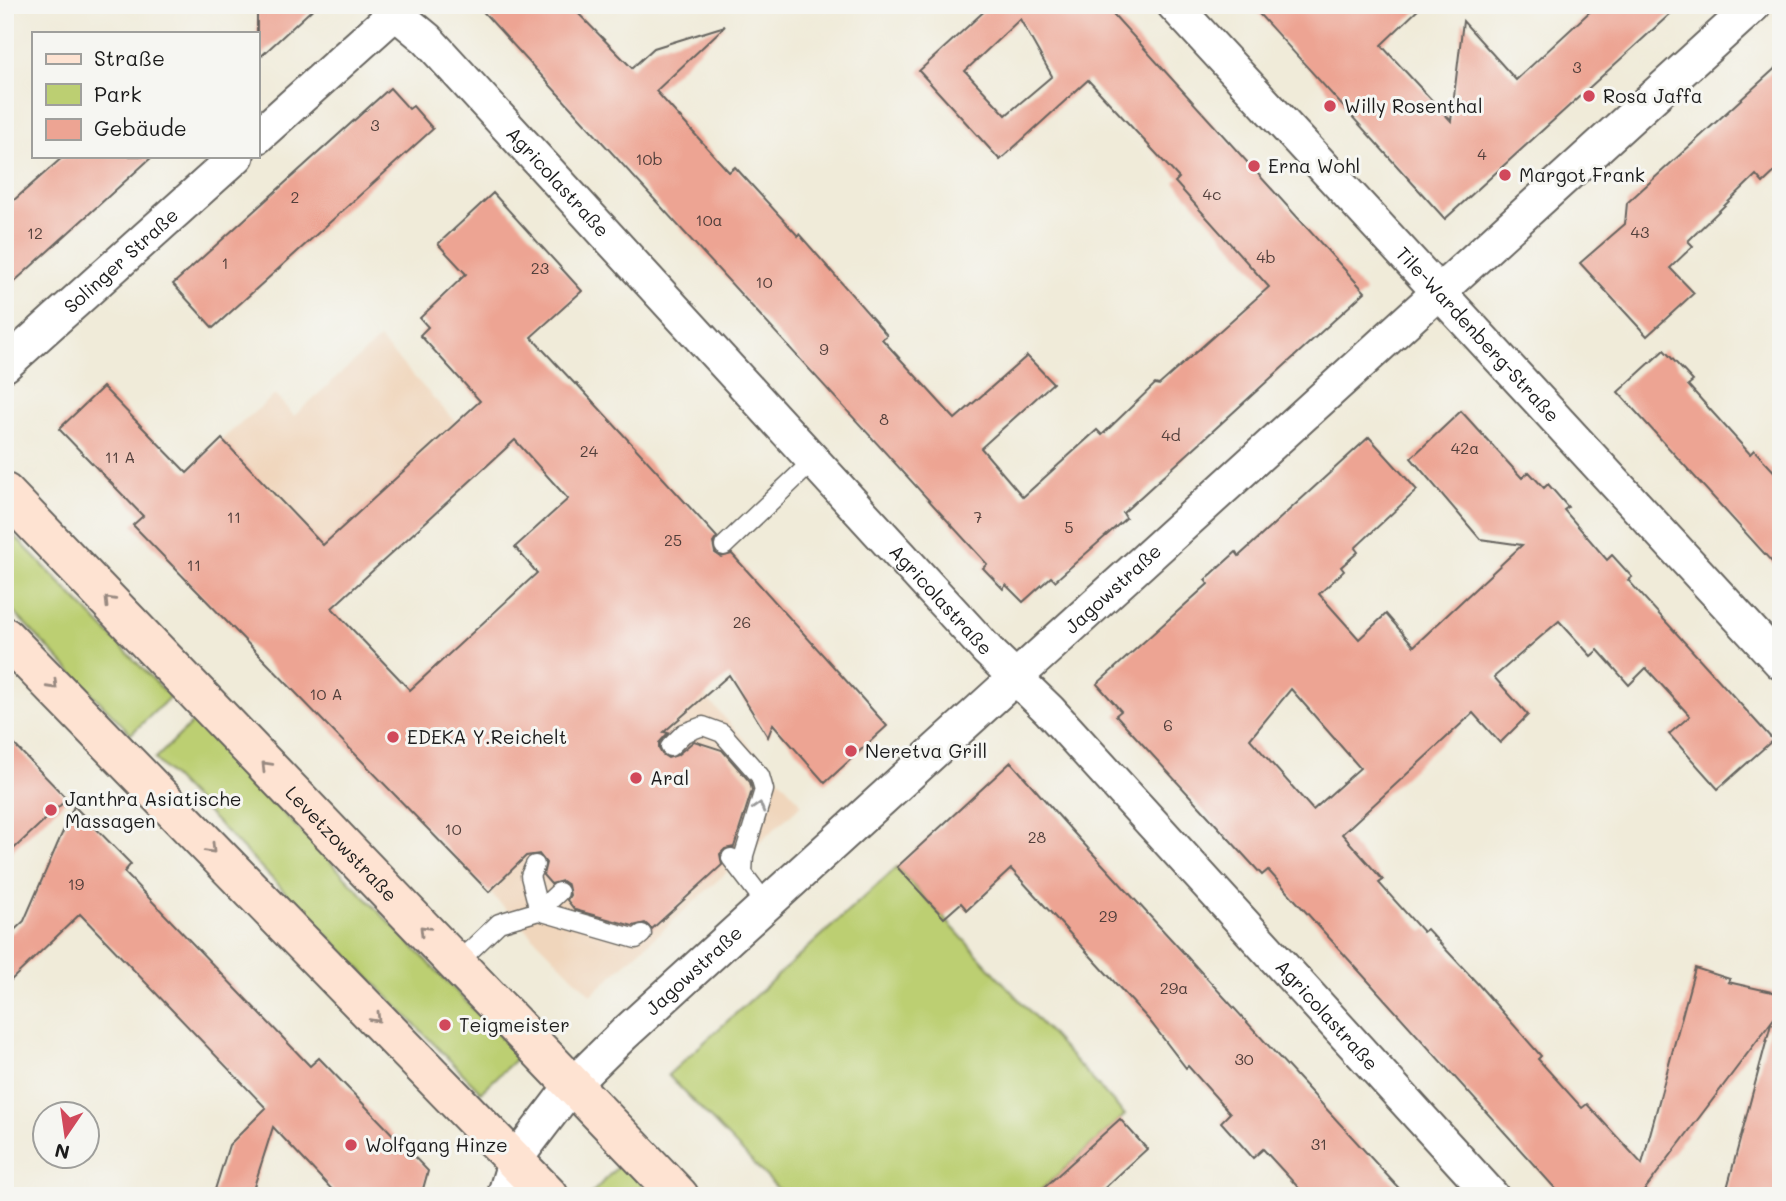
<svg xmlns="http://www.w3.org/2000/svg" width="1786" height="1201" viewBox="0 0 1786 1201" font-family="Mali,sans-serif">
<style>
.built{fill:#f0d6bc}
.green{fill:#bccf72;stroke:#6c7647;stroke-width:2}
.building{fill:#eda493;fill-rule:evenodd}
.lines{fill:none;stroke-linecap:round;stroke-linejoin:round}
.lane-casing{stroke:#66645e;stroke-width:21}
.street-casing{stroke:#66645e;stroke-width:37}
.secondary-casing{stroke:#66645e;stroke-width:42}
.lane{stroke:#fff;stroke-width:18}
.street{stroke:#fff;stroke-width:33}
.secondary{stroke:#fee3d2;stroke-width:38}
.oneway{stroke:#988980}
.oneway2{stroke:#999}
.poi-dot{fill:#d1495b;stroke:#f6f6f2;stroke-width:2.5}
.labels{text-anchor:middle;stroke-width:6;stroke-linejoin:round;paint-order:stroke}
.number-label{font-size:16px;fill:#503e3a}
.poi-label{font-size:19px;fill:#1c1c1c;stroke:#f6f6f2;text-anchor:start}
.street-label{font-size:19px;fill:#1c1c1c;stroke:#f6f6f2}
</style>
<rect width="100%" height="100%" fill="#f6f6f2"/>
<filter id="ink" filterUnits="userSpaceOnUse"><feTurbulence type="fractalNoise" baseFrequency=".0143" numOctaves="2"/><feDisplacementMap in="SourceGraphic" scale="14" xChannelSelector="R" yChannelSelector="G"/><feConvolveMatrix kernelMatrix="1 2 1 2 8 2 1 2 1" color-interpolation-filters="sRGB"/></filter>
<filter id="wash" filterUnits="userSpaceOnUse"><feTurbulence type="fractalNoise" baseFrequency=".00686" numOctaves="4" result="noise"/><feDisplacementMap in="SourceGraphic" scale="28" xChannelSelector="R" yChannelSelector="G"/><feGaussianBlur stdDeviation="1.57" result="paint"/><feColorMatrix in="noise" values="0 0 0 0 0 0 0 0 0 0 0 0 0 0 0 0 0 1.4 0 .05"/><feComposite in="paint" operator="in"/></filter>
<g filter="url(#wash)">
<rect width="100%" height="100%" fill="#f0ebd9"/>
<g class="built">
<path d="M379,339L492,461L372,569L270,667L133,525L222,439L275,395L294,416Z"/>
<path d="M705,696L802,804L591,995L489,892L549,835Z"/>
</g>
<g class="green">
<path d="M5,526L170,697L131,734L5,603Z"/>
<path d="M194,721L519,1056L481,1092L155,759Z"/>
<path d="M897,867L1125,1115L1034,1196H785L668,1075Z"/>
<path d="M621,1163L654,1196H589Z"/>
</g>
<g id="blocks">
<g class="building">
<path d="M257,5H317L257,60Z"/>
<path d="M477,5H570L632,68L654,48L725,26L656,91L729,172L735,167L798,236L799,234L887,335L882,339L955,419L1027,356L1053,383L981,448L1023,497L1097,430L1102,435L1155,384L1159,385L1269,287L1175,182L1179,178L1088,80L1000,160L919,71L991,5H1105L1365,292L1123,513L1126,518L1055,581L1051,577L1023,602L1006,585L1003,589L983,568L987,564ZM1020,19L1052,76L1006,115L965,71Z"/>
<path d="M1251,5H1423L1381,45L1451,121L1463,21L1516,80L1597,5H1680L1445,219Z"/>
<path d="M1781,63V166L1763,183L1756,175L1688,241L1693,246L1670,268L1694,293L1647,336L1580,263L1625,224L1627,203Z"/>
<path d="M390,88L409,109L413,106L433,129L213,328L173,284Z"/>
<path d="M64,156H153L5,290V208Z"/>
<path d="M493,193L582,291L531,337L575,384L576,383L717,537L713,543L715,553L721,557L732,554L887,726L825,783L773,724L768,737L729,675L664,732L668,733L659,743V749L662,754L668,758L677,755L694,741L722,750L750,782L752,790L734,847L725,849L720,854L722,865L652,929L645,923L633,926L575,910L567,900L570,895L568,885L562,881L551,884L543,875L546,863L539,854L526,856L489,892L133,525L143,516L59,429L103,387L187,473L222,439L323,545L480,401L420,335L428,327L420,318L466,274L438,244ZM515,440L568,499L515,547L537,573L410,690L332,608Z"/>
<path d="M1664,350L1693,381L1688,385L1750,454L1754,450L1781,479V572L1618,392Z"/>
<path d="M1461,411L1522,478L1529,472L1544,488L1548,484L1568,507L1564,510L1607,560L1612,555L1632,577L1628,580L1773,740L1718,789L1669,734L1690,716L1646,668L1629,685L1598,650L1591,656L1559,621L1494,677L1528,715L1500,743L1473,713L1342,834L1383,880L1379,883L1423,932L1427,929L1477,983L1541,1056L1538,1059L1582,1108L1587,1104L1642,1164L1695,968L1730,979L1728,982L1781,994V1009L1640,1196H1562L1268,870L1262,875L1135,736L1116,715L1121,711L1097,684L1208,584L1205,580L1236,552L1239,556L1369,437L1417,490L1355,548L1358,552L1341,567L1344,571L1319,594L1359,639L1386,614L1414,646L1522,545L1480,539L1411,458ZM1291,689L1360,768L1313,810L1250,739Z"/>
<path d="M5,735L67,799L5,857Z"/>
<path d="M1011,762L1073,832L1406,1196H1306L1263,1149L1253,1158L1221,1122L1230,1113L1188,1066L1186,1068L1149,1020L1011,869L967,910L961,903L944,918L897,867Z"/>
<path d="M74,806L131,864L124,872L310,1066L319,1058L428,1171L421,1196H338L273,1127L251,1196H213L229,1145L266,1108L80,914L5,986V939L24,921Z"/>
<path d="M1771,1024L1781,1026V1196H1725Z"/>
<path d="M1120,1119L1147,1149L1096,1196H1035Z"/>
</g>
</g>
</g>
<g filter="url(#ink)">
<use href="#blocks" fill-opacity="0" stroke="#66645e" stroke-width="2"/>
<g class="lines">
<g class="lane-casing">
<g id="lane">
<path d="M724,546L813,461"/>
<path d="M670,747L684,733L703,726L722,733L760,776L764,790L744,855L743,873"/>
<path d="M731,858L767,905"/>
<path d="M535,865L530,876L539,911L636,939L642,934"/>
<path d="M456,964L499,923L539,911L559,892"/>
</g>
</g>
<g class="street-casing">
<g id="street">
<path id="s1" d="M386,5L427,39L988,651L1049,710L1492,1196"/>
<path id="s2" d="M1174,5L1781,663"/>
<path d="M257,137L404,5"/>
<path id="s3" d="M5,365L237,156"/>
<path id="s4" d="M504,1196L515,1160L572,1085L624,1034L1754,5"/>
</g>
</g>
<g class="secondary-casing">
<g id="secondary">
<path id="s5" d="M5,493L679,1196"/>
<path d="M5,637L549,1196"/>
</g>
</g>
<use href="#lane" class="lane"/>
<use href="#street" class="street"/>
<use href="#secondary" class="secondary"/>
</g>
<defs><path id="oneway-chevron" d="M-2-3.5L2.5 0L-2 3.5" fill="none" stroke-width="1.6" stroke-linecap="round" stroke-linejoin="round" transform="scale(1.75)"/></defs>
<g class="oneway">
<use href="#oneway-chevron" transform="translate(109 601) rotate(-134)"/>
<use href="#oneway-chevron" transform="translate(53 685) rotate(46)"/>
<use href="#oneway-chevron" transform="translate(266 766) rotate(-134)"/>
<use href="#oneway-chevron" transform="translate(211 849) rotate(46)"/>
<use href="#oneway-chevron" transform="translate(424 930) rotate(-134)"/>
<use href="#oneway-chevron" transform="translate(376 1018) rotate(46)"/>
</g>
<use class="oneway2" href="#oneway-chevron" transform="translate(759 807) rotate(-73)"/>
</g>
<g class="poi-dot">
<circle cx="1589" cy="96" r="7"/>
<circle cx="1330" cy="106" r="7"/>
<circle cx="1254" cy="166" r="7"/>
<circle cx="1505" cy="175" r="7"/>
<circle cx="393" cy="737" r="7"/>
<circle cx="851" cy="751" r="7"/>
<circle cx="636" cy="778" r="7"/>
<circle cx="51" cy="810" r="7"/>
<circle cx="445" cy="1025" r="7"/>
<circle cx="351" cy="1145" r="7"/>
</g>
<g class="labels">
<g class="number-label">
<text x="1577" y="73">3</text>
<text x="375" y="131">3</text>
<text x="1482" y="160">4</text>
<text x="649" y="165">10b</text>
<text x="1212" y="200">4c</text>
<text x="295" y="203">2</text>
<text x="709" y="226">10a</text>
<text x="1640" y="238">43</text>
<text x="35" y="239">12</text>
<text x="1266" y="263">4b</text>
<text x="225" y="269">1</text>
<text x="540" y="274">23</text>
<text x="764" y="288">10</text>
<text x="824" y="355">9</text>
<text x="884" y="425">8</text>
<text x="1171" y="441">4d</text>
<text x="1465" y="454">42a</text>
<text x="589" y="457">24</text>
<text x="120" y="463">11 A</text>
<text x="234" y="523">11</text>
<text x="978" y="523">7</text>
<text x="1069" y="533">5</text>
<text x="673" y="546">25</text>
<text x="194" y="571">11</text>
<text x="742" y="628">26</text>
<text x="326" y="700">10 A</text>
<text x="1168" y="731">6</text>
<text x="453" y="835">10</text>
<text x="1037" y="843">28</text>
<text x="76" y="890">19</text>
<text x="1108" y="922">29</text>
<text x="1174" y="994">29a</text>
<text x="1244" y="1065">30</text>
<text x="1319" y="1150">31</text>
</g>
<g class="poi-label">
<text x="1603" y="103">Rosa Jaffa</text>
<text x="1344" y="113">Willy Rosenthal</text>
<text x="1268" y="173">Erna Wohl</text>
<text x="1519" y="182">Margot Frank</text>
<text x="407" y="744">EDEKA Y.Reichelt</text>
<text x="865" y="758">Neretva Grill</text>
<text x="650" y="785">Aral</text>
<text x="65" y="806">Janthra Asiatische<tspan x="65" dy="22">Massagen</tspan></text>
<text x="459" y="1032">Teigmeister</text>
<text x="365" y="1152">Wolfgang Hinze</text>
</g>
<g class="street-label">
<text dy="7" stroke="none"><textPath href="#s1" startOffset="247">Agricolastraße</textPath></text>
<text dy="7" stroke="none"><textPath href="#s3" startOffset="156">Solinger Straße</textPath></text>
<text dy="7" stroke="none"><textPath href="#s2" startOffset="448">Tile-Wardenberg-Straße</textPath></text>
<text dy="7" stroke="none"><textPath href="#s4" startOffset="866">Jagowstraße</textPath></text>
<text dy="7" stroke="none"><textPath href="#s1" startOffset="814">Agricolastraße</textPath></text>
<text dy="7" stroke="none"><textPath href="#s5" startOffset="486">Levetzowstraße</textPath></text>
<text dy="7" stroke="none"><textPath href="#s4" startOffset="299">Jagowstraße</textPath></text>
<text dy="7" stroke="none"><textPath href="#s1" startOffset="1381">Agricolastraße</textPath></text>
</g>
</g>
<rect width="1786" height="1201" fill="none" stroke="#f6f6f2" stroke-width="28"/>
<rect x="32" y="32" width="228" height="126" fill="#f6f6f2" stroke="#9f9f9c" stroke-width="2"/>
<rect x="46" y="54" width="35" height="10" fill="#fee3d2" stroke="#9f9f9c" stroke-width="2"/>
<text x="94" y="66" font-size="21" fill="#1c1c1c">Straße</text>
<rect x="46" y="84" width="35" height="21" fill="#bccf72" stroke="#9f9f9c" stroke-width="2"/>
<text x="94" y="102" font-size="21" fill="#1c1c1c">Park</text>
<rect x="46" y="119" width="35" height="21" fill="#eda493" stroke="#9f9f9c" stroke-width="2"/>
<text x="94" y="136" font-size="21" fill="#1c1c1c">Gebäude</text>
<g transform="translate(66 1135) rotate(193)"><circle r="33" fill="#f6f6f2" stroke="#9f9f9c" stroke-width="2"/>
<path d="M0-5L12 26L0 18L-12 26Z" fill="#d1495b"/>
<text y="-10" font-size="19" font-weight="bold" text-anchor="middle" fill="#1c1c1c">N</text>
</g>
</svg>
